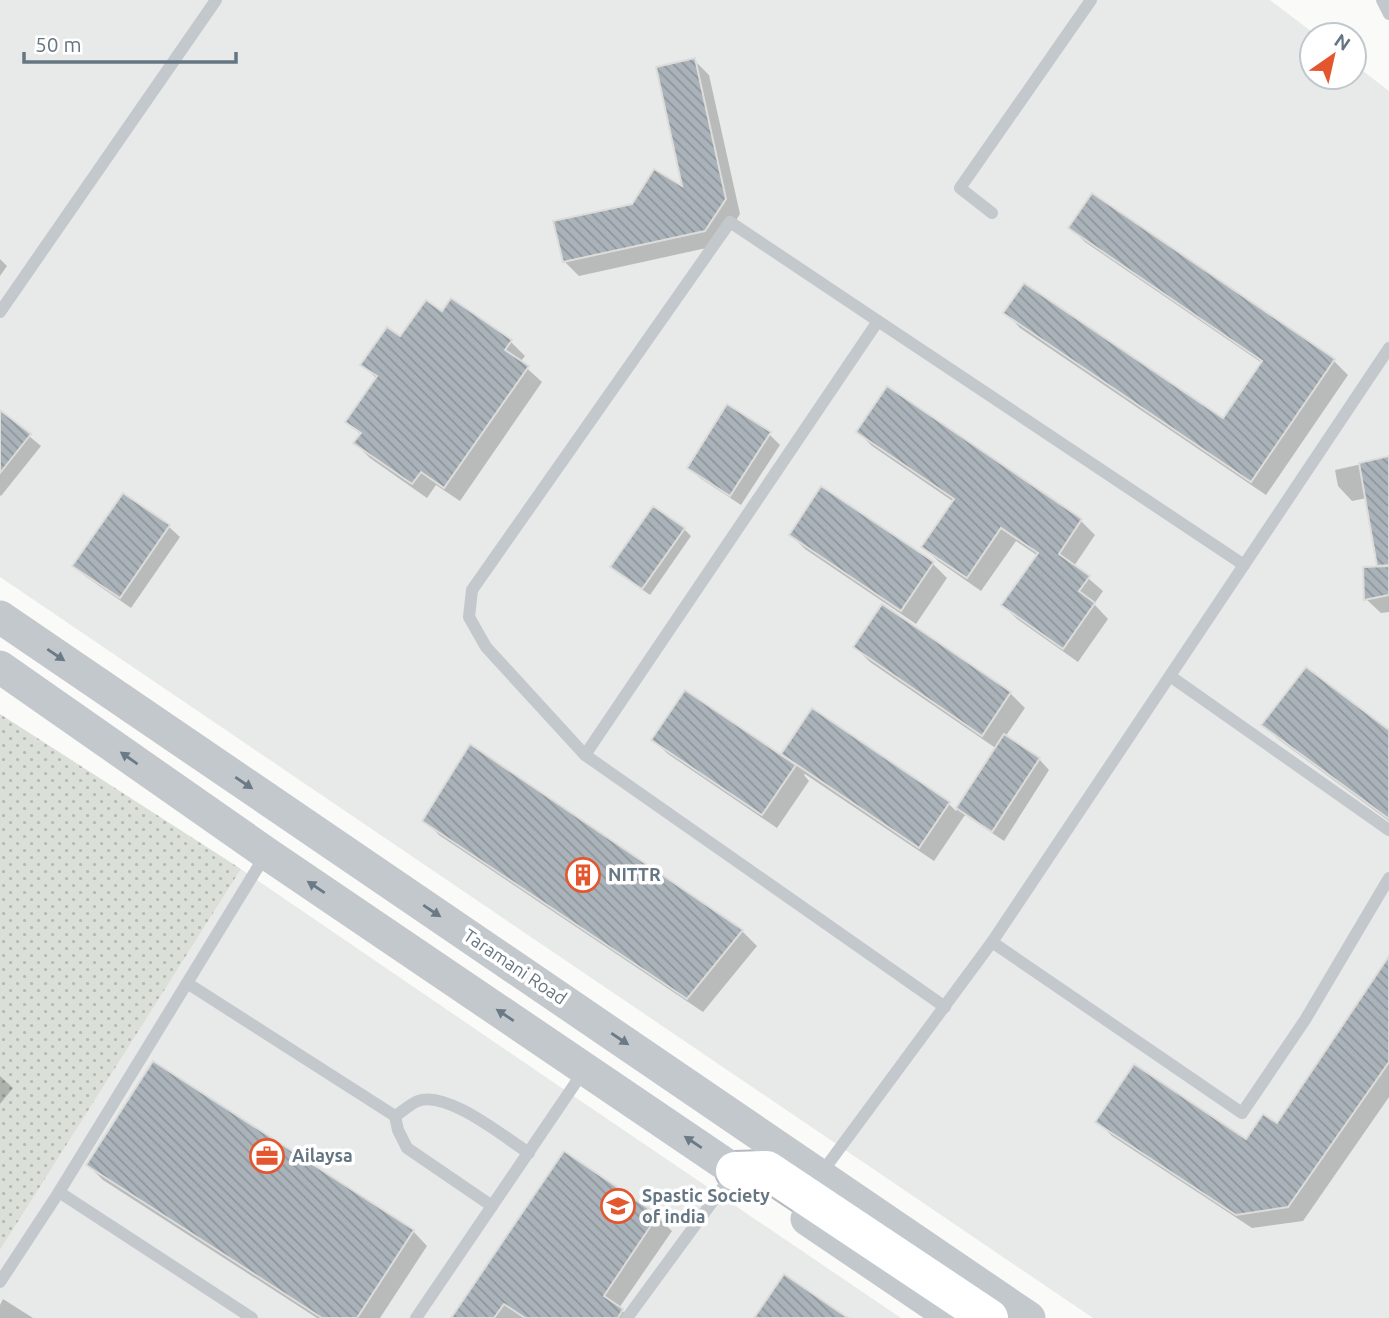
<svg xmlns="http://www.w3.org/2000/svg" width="1389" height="1318" viewBox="0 0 1389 1318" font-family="Ubuntu,sans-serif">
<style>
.built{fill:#e8e9e9}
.grass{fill:url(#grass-dots)}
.shadow{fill:#0003}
.building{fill:url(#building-back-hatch);stroke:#dcdcda;stroke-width:2}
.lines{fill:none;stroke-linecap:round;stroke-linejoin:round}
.primary-casing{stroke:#b5babe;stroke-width:42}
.service{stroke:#c3c8cc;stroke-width:12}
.tertiary{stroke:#c3c8cc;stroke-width:33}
.primary{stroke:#fff;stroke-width:38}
.oneway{fill:#6a7a87}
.labels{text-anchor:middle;stroke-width:7;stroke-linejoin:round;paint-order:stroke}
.poi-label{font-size:18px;font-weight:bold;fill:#657683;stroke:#fff;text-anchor:start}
.street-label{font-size:18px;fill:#657683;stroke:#fff}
</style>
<defs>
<pattern id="grass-dots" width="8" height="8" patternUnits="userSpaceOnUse" patternTransform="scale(1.75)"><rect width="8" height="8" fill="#dadfd7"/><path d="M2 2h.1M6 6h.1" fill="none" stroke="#b4b9b4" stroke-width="1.8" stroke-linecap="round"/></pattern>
<pattern id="building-back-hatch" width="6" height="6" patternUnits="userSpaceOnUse" patternTransform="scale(1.75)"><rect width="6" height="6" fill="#aab3b9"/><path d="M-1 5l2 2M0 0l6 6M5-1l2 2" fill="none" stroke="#8e969c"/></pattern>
</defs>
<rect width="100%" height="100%" fill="#fafaf8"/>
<g class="built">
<path d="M0,0H1270L1316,35H1312V77H1354V64L1389,91V1318H1093L0,577Z"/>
<path d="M241,869L572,1095L901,1318H0V1250Z"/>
</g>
<path class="grass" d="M0,714L241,869L0,1250Z"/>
<g class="shadow">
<path d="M694,60L709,75L740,214L720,245L579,276L564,261L633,205L685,190Z"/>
<path d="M1093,196L1334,361L1348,375L1266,495L1020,328L1006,313L1223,421L1262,363L1085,242L1070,228Z"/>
<path d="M0,259L7,266L0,276Z"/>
<path d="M442,313L510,341L525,356L520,362L542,382L460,501L436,485L427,498L370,458L355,443L361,435L348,422L377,379L363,365Z"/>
<path d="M887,389L1081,521L1095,535L1074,566L1103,591L1094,604L1108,619L1078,662L1017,619L1003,605L1038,556L1016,541L981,591L938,561L924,547L954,502L872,446L858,432Z"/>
<path d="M0,412L41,446L1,496L0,495Z"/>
<path d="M769,434L780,445L741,505L700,478L689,467Z"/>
<path d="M1389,458V612L1381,613L1366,599L1379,568L1367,498L1352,501L1338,486L1335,470Z"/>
<path d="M169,527L180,537L131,608L85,576L75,566Z"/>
<path d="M684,529L691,536L650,595L620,574Z"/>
<path d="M791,535L933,564L947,578L916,624L805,549Z"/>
<path d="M855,647L1010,693L1025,708L1005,737L1039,759L1049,770L1004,841L965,815L934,861L805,774L804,775L809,781L777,828L668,754L653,740L787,761L788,759L783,754L812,711L949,804L956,811L997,749L870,662Z"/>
<path d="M1264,725L1389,732V821L1278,739Z"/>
<path d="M471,746L742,931L757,946L703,1012L439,835L425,820Z"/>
<path d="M1389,959V1097L1303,1221L1252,1228L1112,1136L1098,1122L1247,1142L1277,1125Z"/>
<path d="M0,1076L13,1088L0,1104Z"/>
<path d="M564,1154L657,1217L672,1231L619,1308L630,1318H453Z"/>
<path d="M88,1165L413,1231L427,1246L380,1318H317L103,1180Z"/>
<path d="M3,1299L33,1318H0V1305Z"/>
</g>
<g class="building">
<path d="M695,58L726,199L705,231L563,262L553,221L632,204L654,169L682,186L656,67Z"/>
<path d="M1092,193L1335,359L1251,482L1003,313L1024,283L1223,418L1262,361L1068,228Z"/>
<path d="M451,298L512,340L505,350L529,366L444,488L421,472L412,484L353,443L361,433L345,422L377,376L360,365L387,327L400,336L426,300L442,311Z"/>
<path d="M887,386L1082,519L1059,554L1090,576L1079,591L1095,603L1063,649L1001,605L1038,553L1001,528L967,578L921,547L954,499L856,432Z"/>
<path d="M727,404L771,432L730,496L687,468Z"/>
<path d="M0,410L31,434L0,473Z"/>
<path d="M1389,456V565L1377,566L1359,463Z"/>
<path d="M821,486L934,562L901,611L789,535Z"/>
<path d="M123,493L170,525L120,598L72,566Z"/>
<path d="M653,506L685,528L642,589L610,567Z"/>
<path d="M1389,566V595L1364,600L1363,567Z"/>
<path d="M882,604L1011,692L982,736L853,647Z"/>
<path d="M1306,667L1389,730V819L1261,725Z"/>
<path d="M685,690L796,765L762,815L651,740Z"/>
<path d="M812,708L950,802L919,848L781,754Z"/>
<path d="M1004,734L1040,758L992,832L956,808Z"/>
<path d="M470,744L743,930L687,999L422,821Z"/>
<path d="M1389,956V1062L1288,1207L1236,1215L1095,1122L1134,1064L1246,1139L1263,1114L1277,1123Z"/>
<path d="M153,1061L414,1230L357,1318H322L86,1165Z"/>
<path d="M564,1151L658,1215L604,1296L623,1309L618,1318H525L504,1304L494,1318H451Z"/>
<path d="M784,1274L848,1318H754Z"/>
</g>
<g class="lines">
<g class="primary-casing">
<path id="primary" d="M735,1171L767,1170L989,1318"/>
</g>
<g class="service">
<path d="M1382,0L1389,14"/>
<path d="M992,213L960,188L1091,0"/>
<path d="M0,312L216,0"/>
<path d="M1170,676L1389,830"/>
<path d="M585,755L486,647L469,617L472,590L730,222L878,321"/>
<path d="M992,942L1242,1113L1305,1020L1389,878"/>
<path d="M187,983L395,1116C402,1112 410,1104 418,1101C447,1090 504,1137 529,1153"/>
<path d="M945,1007L585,755L878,321L1244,565"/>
<path d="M395,1116L398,1130L407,1148L492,1206"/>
<path d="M820,1175L992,942L1389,348"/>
<path d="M0,1282L59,1192"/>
<path d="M252,1318L59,1192L266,854"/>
<path d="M416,1318L585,1069"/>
<path d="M627,1318L732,1175"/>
</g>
<g class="tertiary">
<path d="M0,617L1029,1318"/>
<path d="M0,667L266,853L756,1185"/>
<path d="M807,1219L953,1318"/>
</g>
<use href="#primary" class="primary"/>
</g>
<defs><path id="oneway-solid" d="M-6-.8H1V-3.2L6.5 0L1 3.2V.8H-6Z" transform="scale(1.75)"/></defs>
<g class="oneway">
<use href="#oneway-solid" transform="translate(56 655) rotate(34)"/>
<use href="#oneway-solid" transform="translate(129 758) rotate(-145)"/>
<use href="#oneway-solid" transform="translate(244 783) rotate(34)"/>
<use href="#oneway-solid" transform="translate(316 887) rotate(-146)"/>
<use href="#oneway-solid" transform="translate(432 911) rotate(34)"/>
<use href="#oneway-solid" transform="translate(505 1015) rotate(-146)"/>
<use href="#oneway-solid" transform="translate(620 1039) rotate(34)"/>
<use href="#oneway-solid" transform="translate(693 1142) rotate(-146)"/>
</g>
<defs>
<g id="building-ring" transform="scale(1.75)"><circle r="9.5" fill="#fff" stroke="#e4572e" stroke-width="1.5"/><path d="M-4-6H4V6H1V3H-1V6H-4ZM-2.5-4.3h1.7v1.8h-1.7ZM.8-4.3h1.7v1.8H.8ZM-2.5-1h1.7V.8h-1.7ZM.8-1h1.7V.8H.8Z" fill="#e4572e"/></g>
<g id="office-ring" transform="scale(1.75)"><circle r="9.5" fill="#fff" stroke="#e4572e" stroke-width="1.5"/><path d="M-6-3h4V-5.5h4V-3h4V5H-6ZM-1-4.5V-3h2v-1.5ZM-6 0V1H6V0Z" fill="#e4572e"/></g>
<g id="school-ring" transform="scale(1.75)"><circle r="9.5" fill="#fff" stroke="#e4572e" stroke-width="1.5"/><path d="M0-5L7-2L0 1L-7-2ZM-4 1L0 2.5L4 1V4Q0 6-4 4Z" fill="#e4572e"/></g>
</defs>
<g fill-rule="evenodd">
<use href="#building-ring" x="583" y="875"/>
<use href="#office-ring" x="267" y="1156"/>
<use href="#school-ring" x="618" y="1206"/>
</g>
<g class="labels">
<g class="poi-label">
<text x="608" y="881">NITTR</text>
<text x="292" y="1162">Ailaysa</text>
<text x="642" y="1202">Spastic Society<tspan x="642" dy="21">of india</tspan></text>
</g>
<g class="street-label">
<text transform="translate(515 967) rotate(34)" y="6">Taramani Road</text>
</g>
</g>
<g transform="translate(1333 56) rotate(34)"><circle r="33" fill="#ffffff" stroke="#c1c8cd" stroke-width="2"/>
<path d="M0-5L12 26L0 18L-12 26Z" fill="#e4572e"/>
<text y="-10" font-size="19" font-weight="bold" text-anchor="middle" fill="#657683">N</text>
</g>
<path d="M24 52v10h212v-10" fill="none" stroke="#657683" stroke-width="3.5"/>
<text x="35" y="52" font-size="21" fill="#657683" stroke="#ffffff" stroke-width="5" paint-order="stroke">50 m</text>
</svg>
